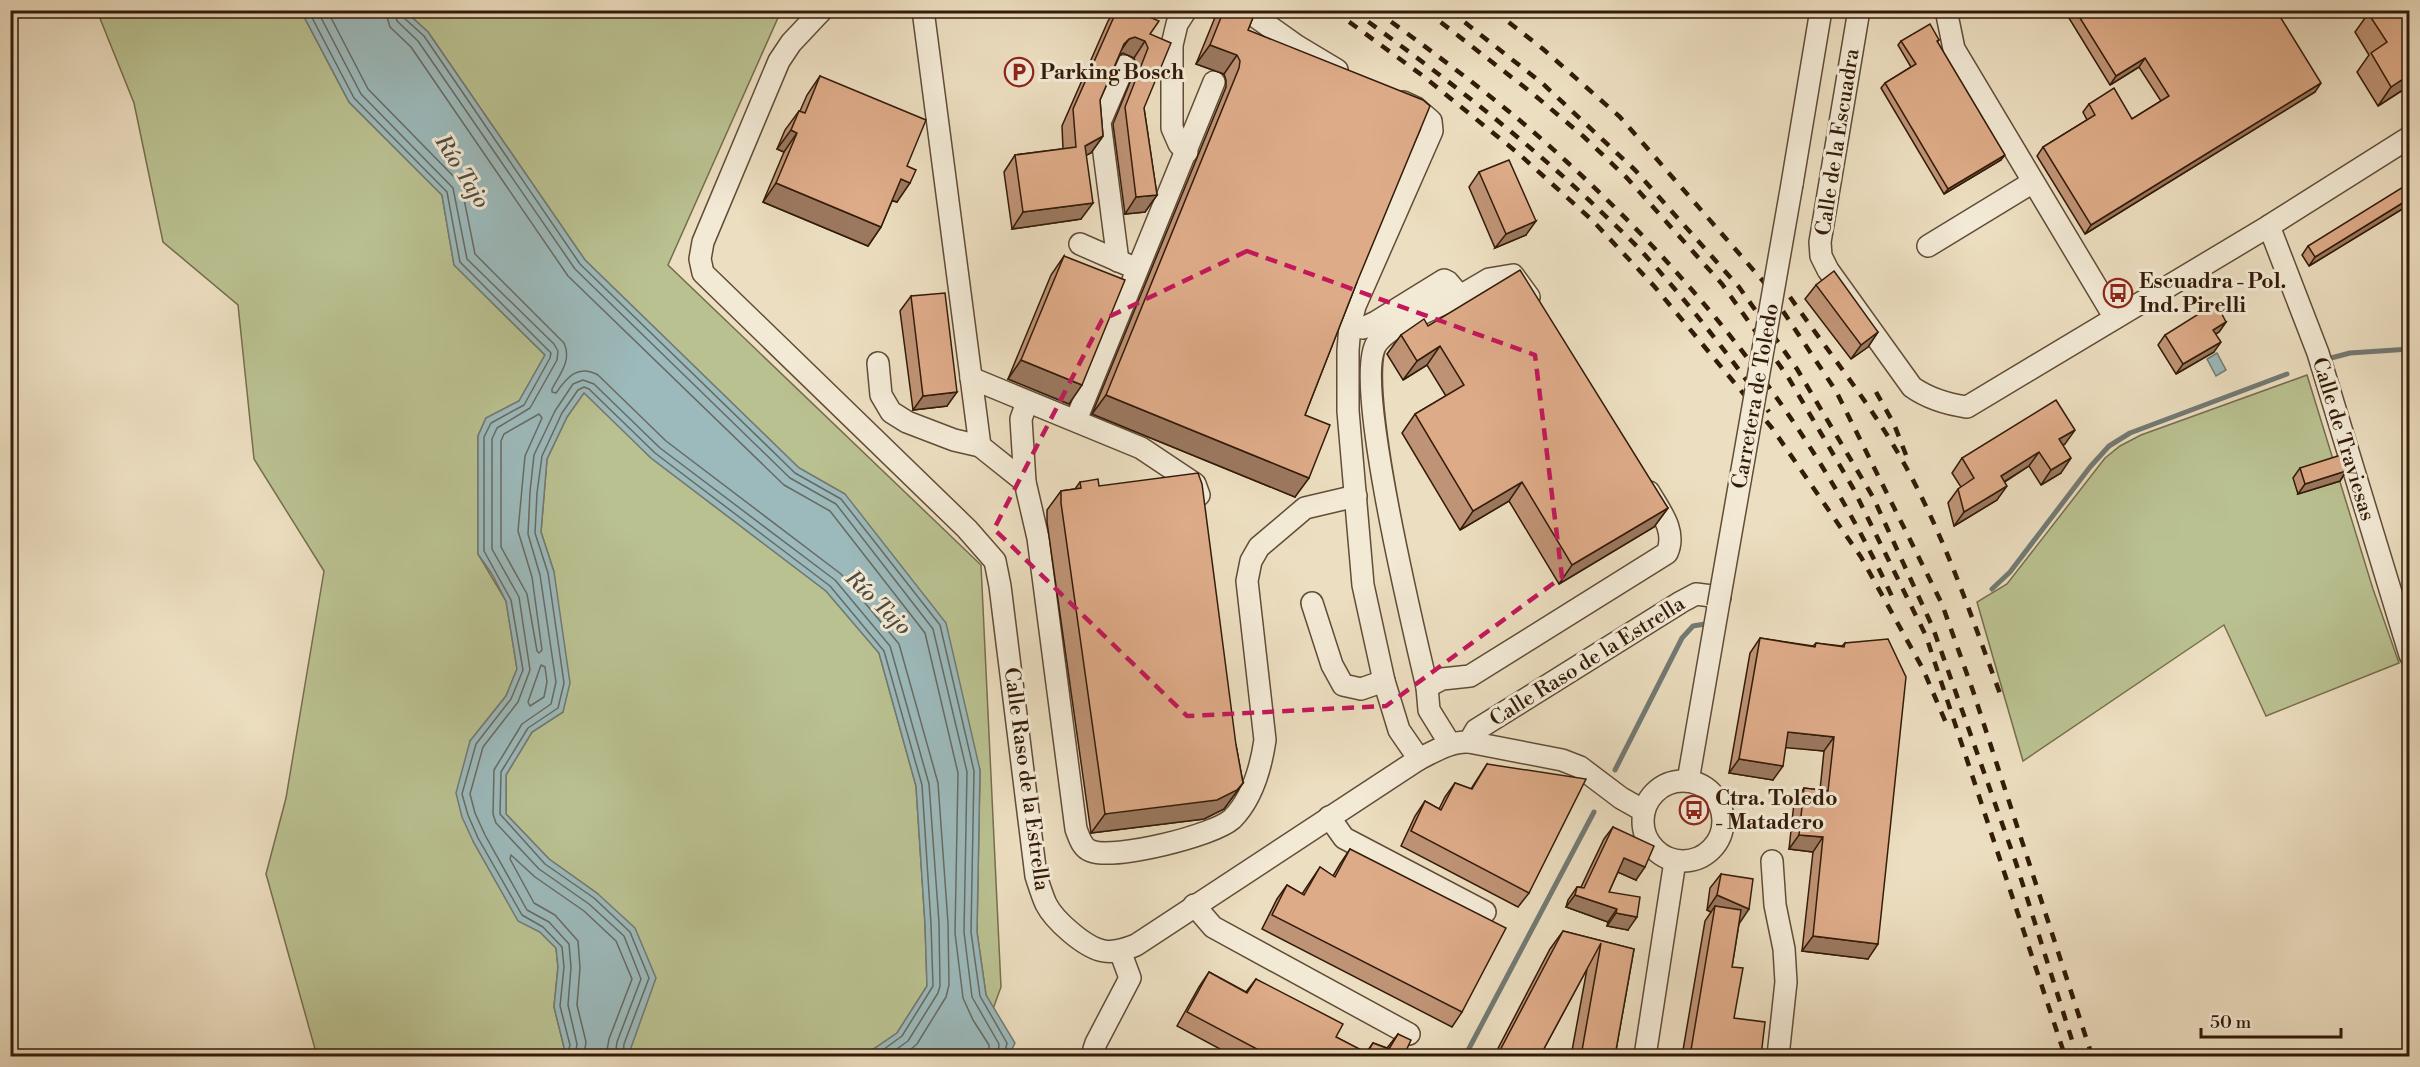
<svg xmlns="http://www.w3.org/2000/svg" width="2420" height="1067" viewBox="0 0 2420 1067" font-family="'Libre Bodoni',serif">
<style>
.green{fill:#bac191;stroke:#766e4d;stroke-width:1.5}
.water{fill:#9cbabc;stroke:#727a74;stroke-width:1.5}
.lines{fill:none;stroke-linecap:round;stroke-linejoin:round}
.shore{stroke:#686a62;stroke-width:1.5}
.stream{stroke:#727a74;stroke-width:5}
.minor-casing{stroke:#614c37;stroke-width:24}
.minor{stroke:#f3ead6;stroke-width:21}
.rail{stroke:#331b09;stroke-width:4.5;stroke-dasharray:10 10;stroke-linecap:butt}
.minor-bridge-casing{stroke:#614c37;stroke-width:24;stroke-linecap:butt}
.minor-bridge{stroke:#f3ead6;stroke-width:21}
.wall{fill:#bf9375;stroke:#331b09;stroke-width:1.5}
.shaded-wall{fill:#9b785f;stroke:#331b09;stroke-width:1.5}
.building{fill:#deab88;stroke:#331b09;stroke-width:1.5}
.marked{fill:none;stroke:#c2185b;stroke-width:4.5;stroke-dasharray:12 8;stroke-linejoin:round}
.labels{text-anchor:middle;stroke-width:6;stroke-linejoin:round;paint-order:stroke}
.poi-label{font-size:21px;font-weight:bold;fill:#331b09;stroke:#f3ead6;text-anchor:start}
.street-label{font-size:21px;fill:#331b09;stroke:#f3ead6}
.water-label{font-size:22px;font-style:italic;fill:#524b3f;stroke:#f3ead6}
</style>
<rect width="100%" height="100%" fill="#ecdec0"/>
<filter id="stains"><feTurbulence type="fractalNoise" baseFrequency=".00333" numOctaves="4"/><feColorMatrix values="0 0 0 0 .2 0 0 0 0 .09 0 0 0 0 .02 0 0 0 .5 -.17"/></filter>
<radialGradient id="worn" r=".72"><stop offset=".6" stop-color="#630" stop-opacity="0"/><stop offset="1" stop-color="#630" stop-opacity=".3"/></radialGradient>
<g class="green">
<path d="M97,11H301L349,102L442,195L454,265L545,355L519,401L486,418L478,436V554L506,601L517,669L506,696L470,741L473,841L518,920L540,932L556,948L558,967L554,1007L564,1047L561,1056H317L266,874L286,798L324,571L254,459L238,305L163,242L134,103Z"/>
<path d="M405,11H781L668,265L981,565L1001,987L993,1009L986,995L977,932L980,770L845,494L799,468L585,260L428,32Z"/>
<path d="M2307,375L2373,589L2399,663L2266,716L2224,625L2023,761L1977,602L2007,584L2105,458L2120,446L2141,435Z"/>
<path d="M584,392L651,458L826,591L879,653L916,786L925,924L927,986L897,1033L872,1050L844,1053L834,1056H628L630,1046L598,894L549,859L506,814V775L532,732L563,712L554,572L541,532L547,459L567,417Z"/>
</g>
<g class="water">
<path d="M301,11H405L428,32L585,260L799,468L845,494L946,623L980,770L977,932L986,995L1015,1043L1010,1053L1018,1056H834L844,1053L872,1050L897,1033L927,986L925,924L916,786L879,653L826,591L651,458L584,393L567,417L547,459L541,532L554,572L570,683L563,712L532,732L506,775V814L549,859L598,894L635,928L656,978L628,1056H561L564,1047L554,1007L558,967L556,948L540,932L518,921L473,841L462,817L456,793L470,741L506,696L517,669L506,601L492,574L478,554V436L486,418L519,401L545,355L454,265L442,195L349,102Z"/>
<path d="M2217,353L2226,370L2216,376L2207,359Z"/>
</g>
<g class="lines">
<g class="shore">
<path d="M308,10L354,98L447,192L460,262L551,353L550,358L524,405L491,423L484,437V551L511,600L523,670L511,699L476,744L462,794L468,815L478,838L522,915L543,927L562,947L564,967L560,1006L570,1045L567,1056"/>
<path d="M317,10L361,94L453,188L467,259L554,344L558,351L557,360L530,408L497,428L492,439V549L519,597L530,670L518,702L483,747L470,794L475,813L485,835L527,910L549,922L569,944L571,967L568,1005L577,1044L575,1056"/>
<path d="M327,10L368,89L461,184L475,254L564,343C572,360 560,374 552,389V392L556,393C567,377 578,364 598,375L666,441L841,574L899,644L938,783L948,923L949,985L946,997L917,1044L903,1056"/>
<path d="M385,10L390,27L411,47L568,276L784,485L830,511L925,633L958,773L955,933L963,998L973,1020L989,1045V1056"/>
<path d="M394,10L397,21L418,41L575,269L790,478L836,504L933,629L967,772L964,932L972,997L999,1044L998,1056"/>
<path d="M401,10L403,17L424,36L580,264L795,473L841,499L940,625L974,771L971,932L980,996L1007,1043L1005,1052L1006,1056"/>
<path d="M539,414L542,418L525,456L518,531L532,577L542,650L539,653L537,651L527,594L501,547V441L504,434Z"/>
<path d="M541,665L545,667L547,682L544,697L530,706L528,702Z"/>
<path d="M584,1056L586,1042L577,1005L580,968L578,941L555,915L534,903L510,859L511,855L535,877L584,911L616,941L632,979L609,1039L606,1056"/>
<path d="M615,1056L617,1042L641,979L624,936L589,904L539,869L496,823L493,814L494,770L522,724L551,704L556,682L540,575L528,534L530,492L534,455L555,411L573,384L583,380L594,384L660,448L835,580L890,646L929,784L939,923L940,986L938,993L908,1041L887,1056"/>
<path d="M623,1056L624,1044L649,978L630,932L594,898L545,864L500,814L501,772L528,728L558,708L564,683L548,573L535,533L537,493L542,456L562,413L578,390L584,387L589,389L655,453L830,586L884,651L922,785L931,924L933,986L902,1036L876,1055L869,1056"/>
</g>
<g class="stream">
<path d="M2331,358L2350,353L2410,349"/>
<path d="M1992,589L2010,572L2090,467L2109,446L2130,433L2287,374"/>
<path d="M1615,770L1682,638L1693,626L1705,624"/>
<path d="M1465,1056L1594,812"/>
</g>
<g class="minor-casing">
<g id="minor">
<path d="M822,10L791,43L779,61L703,242L700,259L703,273L967,529L995,561L1000,586L1036,876C1039,885 1042,895 1046,904C1054,920 1085,948 1104,951C1115,953 1126,949 1136,945L1419,759C1435,751 1451,741 1469,742L1476,730L1681,602L1696,594L1720,597"/>
<path d="M923,10L980,446"/>
<path d="M1186,10L1177,24L1172,45V128L1179,144L1187,152"/>
<path d="M1246,10L1297,46L1337,70"/>
<path d="M1859,10L1820,242L1821,256L1828,270L1912,387C1929,399 1946,404 1967,407L2269,226L2410,137"/>
<path d="M1946,10L1954,49L2115,318"/>
<path d="M1403,102L1416,108L1431,121L1432,131L1355,306L1350,326L1348,350V411L1363,585L1384,681L1399,730L1419,759"/>
<path d="M1792,184L1821,10"/>
<path d="M2269,226L2318,353L2410,655"/>
<path d="M1080,244L1128,265"/>
<path d="M1928,246L2033,182"/>
<path d="M1118,261L1100,122L1124,66"/>
<path d="M1460,296L1489,279L1513,275L1529,297"/>
<path d="M1350,326L1363,328L1376,322L1444,280L1448,282L1460,296C1438,307 1390,325 1377,343C1352,377 1415,635 1427,687L1429,710L1450,744"/>
<path d="M878,363L881,395L891,412L907,422L954,440L980,446L1025,482"/>
<path d="M971,378L1141,448L1195,484L1199,495"/>
<path d="M1027,402L1021,419L1025,482L1038,538L1076,829C1079,837 1082,848 1091,851C1114,860 1213,836 1232,819C1252,799 1261,767 1265,740L1247,581L1251,561L1259,547L1305,508L1356,496"/>
<path d="M1076,420L1214,82"/>
<path d="M1312,603L1332,665L1343,685L1361,689L1384,681"/>
<path d="M1427,687L1442,679L1470,676L1667,553C1677,531 1660,511 1649,492"/>
<path d="M1469,742L1562,760L1580,767L1621,798L1644,811"/>
<circle cx="1683" cy="821" r="40"/>
<path d="M1688,781L1718,607"/>
<path d="M1329,817L1344,838L1485,912"/>
<path d="M1772,861L1775,905L1784,949L1786,982L1778,1056"/>
<path d="M1194,905L1213,927L1409,1034"/>
<path d="M1096,1056L1094,1049L1096,1043L1130,978L1120,951"/>
<path d="M1645,1056L1675,861"/>
</g>
</g>
<use href="#minor" class="minor"/>
<g class="rail">
<path d="M1333,10L1423,76L1519,154L1592,220L1654,286L1772,428L1861,557L1923,669L1949,730"/>
<path d="M1352,10C1435,70 1515,131 1590,201C1608,219 1628,236 1645,255C1690,305 1731,357 1769,412"/>
<path d="M1375,10C1441,58 1508,107 1567,162C1704,287 1818,434 1895,603"/>
<path d="M1425,10L1532,93L1583,136L1627,178L1722,284L1788,377L1853,488L1926,636L2065,1056"/>
<path d="M1449,10L1542,83L1635,170L1739,287L1797,369L1873,497L1933,628L2016,863L2077,1056"/>
<path d="M1493,10L1543,49L1620,117L1763,281L1836,391L1942,604L1973,691L2092,1056"/>
<path d="M1790,297C1829,353 1873,407 1906,467C1946,540 1973,621 2002,699"/>
<path d="M1876,392L1894,424L1906,455"/>
</g>
<g class="minor-bridge-casing">
<path id="minor-bridge" d="M1718,607L1792,184"/>
</g>
<use href="#minor-bridge" class="minor-bridge"/>
</g>
<g class="wall">
<path d="M1115,10H1133L1150,34L1144,108L1157,195L1145,212L1125,214L1113,124L1137,65L1134,58L1123,53L1120,55L1100,100L1103,136L1091,153L1086,155L1081,219L1012,229L1004,172L1015,155L1063,149L1062,126L1108,21Z"/>
<path d="M1218,10H1256L1248,30L1357,282L1305,415L1295,497L1092,414L1226,87V80L1224,74L1196,64Z"/>
<path d="M2064,10H2276L2315,92L2085,234L2037,156L2043,147L2087,120L2083,112L2089,104L2132,119L2161,101L2139,67L2110,85Z"/>
<path d="M2369,10H2409V86L2378,106L2357,72L2369,55L2355,32L2370,11Z"/>
<path d="M1939,40L1937,42L2001,160L1944,194L1881,88L1885,83L1911,67L1898,45L1901,41Z"/>
<path d="M820,76L907,166L897,202L892,201L881,227L868,246L763,202L784,152L777,149L785,130L799,111H800L807,95Z"/>
<path d="M1479,172L1526,235L1495,248L1469,187Z"/>
<path d="M2404,208L2309,266L2302,255L2308,246Z"/>
<path d="M1064,256L1069,404L1008,379L1051,275Z"/>
<path d="M1816,285L1878,332L1868,347L1851,359L1805,299Z"/>
<path d="M911,296L947,406L913,410L900,311Z"/>
<path d="M2226,322L2219,332L2216,334L2214,352L2176,374L2158,345L2165,335Z"/>
<path d="M1428,326L1668,508L1654,527L1559,584L1509,501L1460,530L1402,433L1415,414L1446,396L1427,365L1403,380L1387,354L1401,335Z"/>
<path d="M2065,444L2063,445L2061,473L2041,485L2029,466L2005,482L1997,500L1954,526L1948,503L1958,489L1961,487L1952,473L1962,458Z"/>
<path d="M2300,468L2346,471L2340,481L2298,494L2293,478Z"/>
<path d="M1080,482L1099,486L1236,745L1243,783L1224,809L1204,819L1091,833L1047,522V510L1061,491L1075,489Z"/>
<path d="M1760,638L1813,646L1816,643L1842,646L1845,643L1868,959L1802,951L1813,852L1789,849L1794,803L1804,788L1820,790L1824,751L1786,747L1773,780L1729,773L1750,653Z"/>
<path d="M1487,764L1529,893L1518,907L1401,846L1415,816L1425,801L1439,809L1445,797L1455,783L1471,789Z"/>
<path d="M1613,827L1636,880L1618,872L1609,892L1628,930L1607,926L1608,922L1566,907L1568,900L1577,887H1581L1604,839Z"/>
<path d="M1350,849L1462,1012L1452,1027L1262,929L1277,899L1287,885L1302,894L1320,867L1333,876L1340,864Z"/>
<path d="M1721,874L1739,924L1732,967L1734,1018L1761,1056H1682L1705,921L1711,912L1707,910L1710,888Z"/>
<path d="M1563,931L1634,949L1615,1056H1571L1587,969L1540,1056H1494L1550,949Z"/>
<path d="M1209,972L1246,992L1256,979L1336,1037L1366,1053L1373,1043L1387,1048L1398,1034L1405,1053L1412,1056H1233L1177,1026L1199,987Z"/>
</g>
<g class="shaded-wall">
<path d="M1135,37L1145,41L1134,58L1123,53L1117,56L1129,39Z"/>
<path d="M1210,45L1237,55L1224,74L1196,64Z"/>
<path d="M2145,58L2139,67L2110,85L2116,76Z"/>
<path d="M2409,75V86L2378,106L2391,87Z"/>
<path d="M2321,83L2315,92L2085,234L2091,225Z"/>
<path d="M791,130L797,133L784,152L777,149Z"/>
<path d="M1103,136L1091,153L1073,162L1085,146Z"/>
<path d="M2005,155L2001,160L1944,194L1948,189Z"/>
<path d="M901,179L910,183L897,202L888,199Z"/>
<path d="M776,183L881,227L868,246L763,202Z"/>
<path d="M1157,195L1145,212L1125,214L1136,197Z"/>
<path d="M2409,199L2404,208L2309,266L2315,257Z"/>
<path d="M1093,203L1081,219L1012,229L1023,212Z"/>
<path d="M1536,221L1526,235L1495,248L1506,234Z"/>
<path d="M2226,322L2219,332L2206,340L2213,330Z"/>
<path d="M1878,332L1868,347L1851,359L1861,345Z"/>
<path d="M2221,342L2214,352L2176,374L2183,364Z"/>
<path d="M1440,346L1427,365L1403,380L1417,361Z"/>
<path d="M1021,360L1082,385L1069,404L1008,379Z"/>
<path d="M957,392L947,406L913,410L923,396Z"/>
<path d="M1106,395L1309,478L1295,497L1092,414Z"/>
<path d="M2075,430L2065,444L2049,454L2059,439Z"/>
<path d="M2039,452L2029,466L1991,490L2001,476Z"/>
<path d="M2071,458L2061,473L2041,485L2051,470Z"/>
<path d="M2346,471L2340,481L2298,494L2305,484Z"/>
<path d="M1522,482L1509,501L1460,530L1473,511Z"/>
<path d="M2007,486L1997,500L1954,526L1964,512Z"/>
<path d="M1668,508L1654,527L1559,584L1572,565Z"/>
<path d="M1788,732L1834,737L1824,751L1778,747Z"/>
<path d="M1739,759L1783,766L1773,780L1729,773Z"/>
<path d="M1243,783L1224,809L1204,819L1091,833L1105,814Z"/>
<path d="M1799,835L1823,837L1813,852L1789,849Z"/>
<path d="M1624,858L1645,867L1636,880L1615,871Z"/>
<path d="M1575,895L1617,909L1608,922L1566,907Z"/>
<path d="M1717,895L1749,909L1739,924L1715,906L1711,912L1707,910Z"/>
<path d="M1616,913L1637,917L1628,930L1607,926Z"/>
<path d="M1813,936L1878,944L1868,959L1802,951Z"/>
</g>
<g class="building">
<path d="M1117,10H1133L1159,21L1150,34L1171,43L1144,108L1157,195L1136,197L1125,107L1148,48L1145,41L1135,37L1129,39L1124,44L1100,100L1103,136L1085,146L1093,203L1023,212L1015,155L1076,147L1073,109Z"/>
<path d="M1224,10H1256L1248,30L1423,100L1430,106L1357,282L1305,415L1330,425L1309,478L1106,395L1239,68L1240,61L1237,55L1210,45Z"/>
<path d="M2075,10H2276L2321,83L2091,225L2043,147L2095,115L2089,104L2114,88L2132,119L2169,96L2145,58L2116,76Z"/>
<path d="M2371,10H2409V75L2391,87L2371,53L2387,42L2368,13Z"/>
<path d="M1930,24L1939,40L1937,41L2005,155L1948,189L1885,83L1916,64L1901,41Z"/>
<path d="M820,76L926,120L907,166L916,170L910,183L901,179L881,227L776,183L797,133L791,130L799,111L805,113Z"/>
<path d="M1509,160L1536,221L1506,234L1479,172Z"/>
<path d="M2403,187L2409,199L2315,257L2308,246Z"/>
<path d="M1064,256L1125,280L1082,385L1021,360Z"/>
<path d="M1520,270L1668,508L1572,565L1522,482L1473,511L1415,414L1464,385L1440,346L1417,361L1401,335L1424,319L1428,326Z"/>
<path d="M1834,271L1878,332L1861,345L1816,285Z"/>
<path d="M945,293L957,392L923,396L911,296Z"/>
<path d="M2216,303L2226,322L2213,330L2221,342L2183,364L2165,335Z"/>
<path d="M2056,400L2075,430L2059,439L2071,458L2051,470L2039,452L2001,476L2007,486L1964,512L1958,489L1974,478L1962,458Z"/>
<path d="M2341,455L2346,471L2305,484L2300,468Z"/>
<path d="M1198,473L1202,484L1236,745L1243,783L1237,790L1217,800L1105,814L1061,503V491L1081,488L1080,482L1098,479L1099,486Z"/>
<path d="M1760,638L1815,647L1816,643L1844,647L1845,643L1888,639L1906,677L1878,944L1813,936L1823,837L1799,835L1804,788L1828,791L1834,737L1788,732L1783,766L1739,759Z"/>
<path d="M1487,764L1586,779L1529,893L1411,831L1425,801L1441,810L1455,783L1472,789Z"/>
<path d="M1613,827L1654,846L1645,867L1624,858L1609,892L1640,897L1637,917L1616,913L1617,909L1575,895L1577,887L1584,888Z"/>
<path d="M1350,849L1506,928L1462,1012L1272,915L1287,885L1304,895L1320,867L1335,877Z"/>
<path d="M1721,874L1753,879L1749,909L1717,895Z"/>
<path d="M1715,906L1741,910L1732,967L1743,968L1734,1018L1765,1022L1761,1056H1690Z"/>
<path d="M1563,931L1634,949L1615,1056H1581L1601,943L1540,1056H1497Z"/>
<path d="M1209,972L1247,993L1256,979L1343,1024L1336,1037L1367,1053L1373,1043L1389,1049L1398,1034L1411,1040L1405,1053L1412,1056H1270L1187,1012Z"/>
</g>
<path class="marked" d="M1247,251L1535,355L1562,577L1386,706L1187,716L994,529L1102,320Z"/>
<defs>
<g id="parking-ring" transform="scale(1.5)"><circle r="9.5" fill="#f3ead6" stroke="#8f2418" stroke-width="1.5"/><path d="M-3.5-5.5H1a3.5 3.5 0 0 1 0 7H-1V5.5H-3.5ZM-1-3.4V-.6H.8a1.4 1.4 0 0 0 0-2.8Z" fill="#8f2418"/></g>
<g id="bus-ring" transform="scale(1.5)"><circle r="9.5" fill="#f3ead6" stroke="#8f2418" stroke-width="1.5"/><path d="M-5-6H5V4H4V6H2V4H-2V6H-4V4H-5ZM-3.5-4V0h7V-4ZM-3.5 1.2v1.5H-2V1.2ZM2 1.2v1.5H3.5V1.2Z" fill="#8f2418"/></g>
</defs>
<g fill-rule="evenodd">
<use href="#parking-ring" x="1019" y="72"/>
<use href="#bus-ring" x="2118" y="293"/>
<use href="#bus-ring" x="1694" y="810"/>
</g>
<g class="labels">
<g class="poi-label">
<text x="1040" y="79">Parking Bosch</text>
<text x="2139" y="288">Escuadra - Pol.<tspan x="2139" dy="24">Ind. Pirelli</tspan></text>
<text x="1715" y="805">Ctra. Toledo<tspan x="1715" dy="24">- Matadero</tspan></text>
</g>
<g class="street-label">
<text transform="translate(1837 142) rotate(-81)" y="7">Calle de la Escuadra</text>
<text transform="translate(1755 396) rotate(-80)" y="7">Carretera de Toledo</text>
<text transform="translate(2344 439) rotate(73)" y="7">Calle de Traviesas</text>
<text transform="translate(1587 661) rotate(-32)" y="7">Calle Raso de la Estrella</text>
<text transform="translate(1027 779) rotate(82)" y="7">Calle Raso de la Estrella</text>
</g>
<g class="water-label">
<text transform="translate(463 171) rotate(58)" y="8">Río Tajo</text>
<text transform="translate(879 602) rotate(44)" y="8">Río Tajo</text>
</g>
</g>
<rect width="2420" height="1067" fill="none" stroke="#ecdec0" stroke-width="36"/>
<rect x="12" y="12" width="2396" height="1043" fill="none" stroke="#331b09" stroke-width="3"/>
<rect x="18" y="18" width="2384" height="1031" fill="none" stroke="#331b09" stroke-width="1.5"/>
<path d="M2201 1028v9h140v-9" fill="none" stroke="#331b09" stroke-width="3"/>
<text x="2210" y="1028" font-size="18" fill="#331b09" stroke="#f3ead6" stroke-width="4.5" paint-order="stroke">50 m</text>
<rect width="100%" height="100%" filter="url(#stains)"/>
<rect width="100%" height="100%" fill="url(#worn)"/>
</svg>
